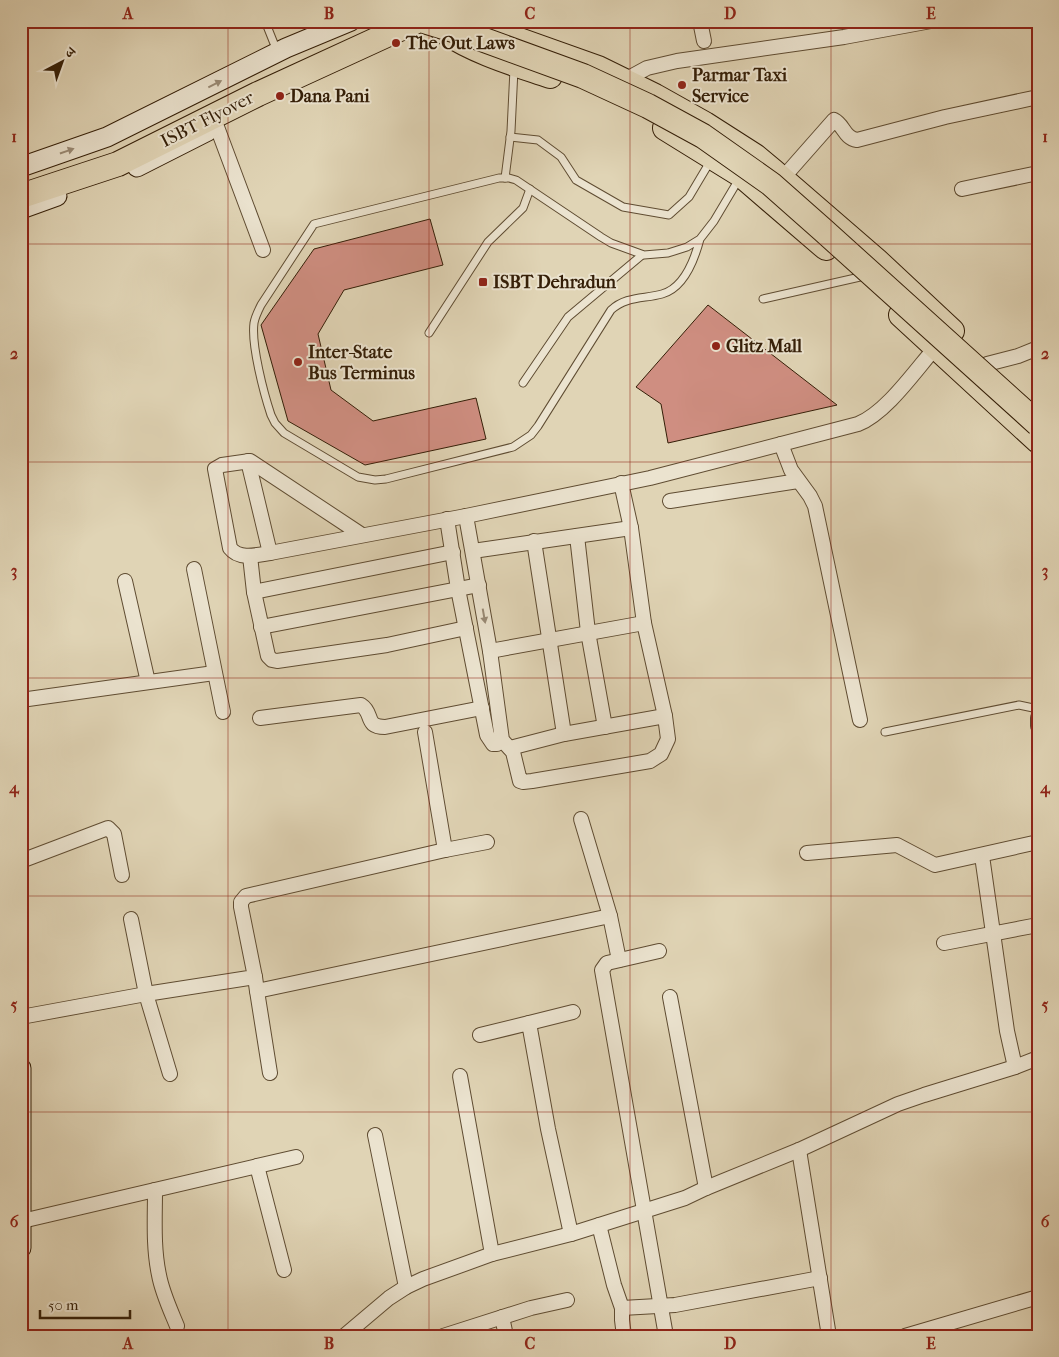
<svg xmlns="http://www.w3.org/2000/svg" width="1059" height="1357" viewBox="0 0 1059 1357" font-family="'IM FELL French Canon','Noto Serif Devanagari',serif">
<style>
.building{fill:#cf8e81;stroke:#341e07}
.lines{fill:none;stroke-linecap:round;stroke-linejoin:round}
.lane-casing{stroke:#5f4c32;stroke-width:9}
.street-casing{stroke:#5f4c32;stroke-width:16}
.secondary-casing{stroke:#341e07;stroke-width:21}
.highway-casing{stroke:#341e07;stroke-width:26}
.lane{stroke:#ebe3cf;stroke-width:7}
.street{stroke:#ebe3cf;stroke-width:14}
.secondary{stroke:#ebe3cf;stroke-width:19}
.highway{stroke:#e0d4b5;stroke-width:24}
.highway-bridge-casing{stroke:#341e07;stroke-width:26;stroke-linecap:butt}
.highway-bridge{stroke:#e0d4b5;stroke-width:24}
.oneway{fill:#998a75}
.grid{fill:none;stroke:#8f2418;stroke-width:1;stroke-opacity:0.55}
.poi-dot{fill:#8f2418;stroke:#ebe3cf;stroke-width:2}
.labels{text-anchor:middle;stroke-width:4;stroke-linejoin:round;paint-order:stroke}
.poi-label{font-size:18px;font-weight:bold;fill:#341e07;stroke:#ebe3cf;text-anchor:start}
.street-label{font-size:18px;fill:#341e07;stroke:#ebe3cf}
.neatline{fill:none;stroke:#8f2418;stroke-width:2}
.grid-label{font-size:16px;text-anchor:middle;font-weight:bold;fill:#8f2418}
</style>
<rect width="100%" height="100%" fill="#e0d4b5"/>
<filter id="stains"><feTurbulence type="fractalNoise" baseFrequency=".004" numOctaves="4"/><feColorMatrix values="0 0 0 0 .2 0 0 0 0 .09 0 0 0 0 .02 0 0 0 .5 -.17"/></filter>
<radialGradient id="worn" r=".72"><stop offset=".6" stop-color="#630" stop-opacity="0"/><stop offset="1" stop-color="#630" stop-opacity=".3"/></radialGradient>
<g class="building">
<path d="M430,219L443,265L344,290L318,334L331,390L373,421L476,398L486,439L365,465L288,421L261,325L314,249Z"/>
<path d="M708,305L837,405L668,443L661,404L636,387Z"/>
</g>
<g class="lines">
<g class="lane-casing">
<g id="lane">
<path d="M265,21L277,51"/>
<path d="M510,137L538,140L561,157L576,180L623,207L669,215L689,197L711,160"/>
<path d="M505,178L511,131L514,69"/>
<path d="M700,239C695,258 684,288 662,294C644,299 626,296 611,310L538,426L531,435L513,447L386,479L375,480L358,477L284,433L275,423L271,415C264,394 251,345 254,323C255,317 258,311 261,305L314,224L499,178H509L516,180L601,237L611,243L644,255L668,253L687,247L700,239L714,221L739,179"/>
<path d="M763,299L860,277"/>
<path d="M429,333L488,242L523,208L530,189"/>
<path d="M523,383L568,317L642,255"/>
<path d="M885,732L1019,705L1038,709"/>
</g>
</g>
<g class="street-casing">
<g id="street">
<path d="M700,21L704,41"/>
<path d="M625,80L647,68L677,61L844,37L931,21"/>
<path d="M217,127L263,250"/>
<path d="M782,179L834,120C844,125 844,138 857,140L945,117L1038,97"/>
<path d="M962,189L1038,173"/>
<path d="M987,364L1018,356L1038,348"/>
<path d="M781,444L791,470L810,496L815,506L860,720"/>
<path d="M248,461L270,553"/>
<path d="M670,501L798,481"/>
<path d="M466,516L490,651L502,740L513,752L520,781L523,782L532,781L650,761L661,754L668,739L665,716L644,623L631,528L621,483"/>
<path d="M447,519L458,589L487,735L493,744H497L502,740"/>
<path d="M362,535L250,461L222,465L215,469L230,548C239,560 257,555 270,553L466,516L650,478L858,424C886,413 915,371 935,348"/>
<path d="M577,536L588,632L605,727"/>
<path d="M534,541L564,734"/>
<path d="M473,551L631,528"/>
<path d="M250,556L254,592L268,656L272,660L277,661L387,645L466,628"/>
<path d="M194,569L223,712"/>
<path d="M125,581L148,682"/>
<path d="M254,592L453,552"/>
<path d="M261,627L479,585"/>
<path d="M490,651L644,623"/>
<path d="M21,700L214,673"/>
<path d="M260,718L361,705C374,713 364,727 385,727L482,708"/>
<path d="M1038,718V726"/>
<path d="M425,732L445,850"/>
<path d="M510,748L564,734L665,716"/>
<path d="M581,819L610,916L619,960"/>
<path d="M807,853L897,845L935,865L1038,842"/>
<path d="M982,856L1007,1031L1015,1067"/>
<path d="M21,861L108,828L114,834L122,875"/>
<path d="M131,919L146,994L170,1074"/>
<path d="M944,943L1038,925"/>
<path d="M659,951L607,963L602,970L666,1336"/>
<path d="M255,977L257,991L610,916"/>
<path d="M257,991L270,1073"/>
<path d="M670,997L706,1188"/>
<path d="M21,1017L146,994L255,977L241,907V902L246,896L445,850L487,842"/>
<path d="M529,1023L573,1012"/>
<path d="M480,1035L529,1023L548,1129L571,1234"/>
<path d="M460,1076L492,1254"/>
<path d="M375,1135L406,1287"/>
<path d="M799,1150L829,1336"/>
<path d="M257,1166L284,1270"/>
<path d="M155,1190C155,1218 153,1247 159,1275C162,1292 170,1309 177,1326"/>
<path d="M22,1221L296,1157"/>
<path d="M599,1225L614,1285L622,1308V1320L624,1336"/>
<path d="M622,1308L675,1305L820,1278"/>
<path d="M502,1317L506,1336"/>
<path d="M344,1336L389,1298L406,1287L423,1279L492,1254L571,1234L685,1198L706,1188L799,1150L898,1104L924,1095L1015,1067L1038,1058"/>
<path d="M443,1336L531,1308L567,1300"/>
<path d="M905,1336L1038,1297"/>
</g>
</g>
<g class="secondary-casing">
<g id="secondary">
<path d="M21,167L107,137L286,48L351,21"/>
<path d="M137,167L208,131"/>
<path d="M21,209L57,196"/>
<path d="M21,1068V1248"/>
</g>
</g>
<g class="highway-casing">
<g id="highway">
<path d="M466,21L598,68L655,96L705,124L755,156L773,171L876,260L952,331"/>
<path d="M443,31C477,53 512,63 550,76"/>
<path d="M665,128L741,175L826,248"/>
<path d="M21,196L118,164L258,94L417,21"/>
<path d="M901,315L1038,441"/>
</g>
</g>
<use href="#lane" class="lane"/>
<use href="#street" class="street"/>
<use href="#secondary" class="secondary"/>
<use href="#highway" class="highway"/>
<g class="highway-bridge-casing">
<path id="highway-bridge" d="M424,21L476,37L583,76L648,106L703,136L771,184L823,230L1038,424"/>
</g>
<use href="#highway-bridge" class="highway-bridge"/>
</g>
<defs><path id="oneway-solid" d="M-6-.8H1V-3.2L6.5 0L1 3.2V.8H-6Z" transform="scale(1.25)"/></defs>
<g class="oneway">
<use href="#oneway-solid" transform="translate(215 84) rotate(-27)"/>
<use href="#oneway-solid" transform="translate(67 151) rotate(-19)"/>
<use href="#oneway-solid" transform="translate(484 616) rotate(80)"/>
</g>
<path class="grid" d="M228,21V1336M429,21V1336M630,21V1336M831,21V1336M21,244H1038M21,462H1038M21,678H1038M21,896H1038M21,1112H1038"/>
<g class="poi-dot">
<circle cx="396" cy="43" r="5"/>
<circle cx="682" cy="85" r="5"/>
<circle cx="280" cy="96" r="5"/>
<rect x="478" y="277" width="10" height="10" rx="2.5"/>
<circle cx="716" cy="346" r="5"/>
<circle cx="298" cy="362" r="5"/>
</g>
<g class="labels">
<g class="poi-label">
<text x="406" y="49">The Out Laws</text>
<text x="692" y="81">Parmar Taxi<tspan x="692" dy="21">Service</tspan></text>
<text x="290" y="102">Dana Pani</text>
<text x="493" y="288">ISBT Dehradun</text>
<text x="726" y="352">Glitz Mall</text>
<text x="308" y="358">Inter-State<tspan x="308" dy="21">Bus Terminus</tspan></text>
</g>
<g class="street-label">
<text transform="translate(207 119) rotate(-27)" y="6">ISBT Flyover</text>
</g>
</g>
<rect width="1059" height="1357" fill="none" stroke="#e0d4b5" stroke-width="55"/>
<g transform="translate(62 62) rotate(41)" stroke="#ebe3cf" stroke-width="4" paint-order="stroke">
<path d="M0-4L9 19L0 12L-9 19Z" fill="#341e07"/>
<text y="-8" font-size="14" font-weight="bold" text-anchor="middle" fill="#341e07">उ</text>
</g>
<path d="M40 1310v8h90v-8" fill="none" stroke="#341e07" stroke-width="2.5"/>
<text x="48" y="1310" font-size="15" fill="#341e07" stroke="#ebe3cf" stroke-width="4" paint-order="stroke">50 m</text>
<rect x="28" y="28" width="1004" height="1302" class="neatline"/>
<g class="grid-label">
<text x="128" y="19">A</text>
<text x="329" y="19">B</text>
<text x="530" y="19">C</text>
<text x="730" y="19">D</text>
<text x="931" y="19">E</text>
<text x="14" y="142">1</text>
<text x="1045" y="142">1</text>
<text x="14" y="359">2</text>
<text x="1045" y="359">2</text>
<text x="14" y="576">3</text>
<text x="1045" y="576">3</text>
<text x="14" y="793">4</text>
<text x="1045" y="793">4</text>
<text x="14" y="1010">5</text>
<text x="1045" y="1010">5</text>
<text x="14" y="1227">6</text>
<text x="1045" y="1227">6</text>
<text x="128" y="1349">A</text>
<text x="329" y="1349">B</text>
<text x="530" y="1349">C</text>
<text x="730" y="1349">D</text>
<text x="931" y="1349">E</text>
</g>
<rect width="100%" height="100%" filter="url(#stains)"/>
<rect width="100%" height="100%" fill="url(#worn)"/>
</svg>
